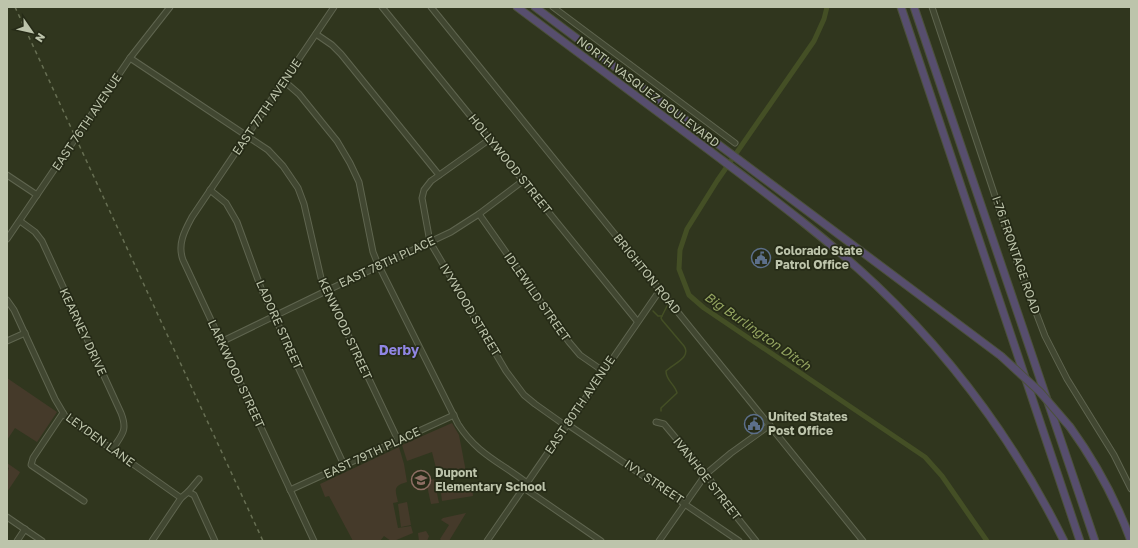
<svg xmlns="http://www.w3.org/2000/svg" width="1138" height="548" viewBox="0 0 1138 548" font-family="'Golos Text',sans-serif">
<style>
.green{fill:#453a2a}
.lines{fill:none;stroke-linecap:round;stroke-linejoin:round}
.stream{stroke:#444f25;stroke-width:1.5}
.canal{stroke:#444f25;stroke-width:5}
.minor-casing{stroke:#5f654f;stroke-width:7}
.highway-casing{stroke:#4c513c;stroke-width:9}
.minor{stroke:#414731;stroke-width:5}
.highway{stroke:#574e6e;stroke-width:7}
.rail{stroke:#676f53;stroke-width:1.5;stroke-dasharray:4 4;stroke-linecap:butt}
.highway-bridge-casing{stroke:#4c513c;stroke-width:9;stroke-linecap:butt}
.highway-bridge{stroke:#574e6e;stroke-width:7}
.labels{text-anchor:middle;stroke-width:3.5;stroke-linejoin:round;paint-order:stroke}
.street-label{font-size:12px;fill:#bdc4ab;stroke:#262b17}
.poi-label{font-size:12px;font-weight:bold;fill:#bdc4ab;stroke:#262b17;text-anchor:start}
.water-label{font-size:13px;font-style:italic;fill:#95a661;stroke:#262b17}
.quarter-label{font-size:14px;font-weight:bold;fill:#9086e4;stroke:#262b17}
</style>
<rect width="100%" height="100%" fill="#30361e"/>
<g class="green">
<path d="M7,378L57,412L37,442L15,428L7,440Z"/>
<path d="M452,423L459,435L466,472L438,476L432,452L407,461L402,445Z"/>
<path d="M399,447L404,464L407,482C393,486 395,489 398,502L393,503L398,528L411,526L413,533L394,541H391L384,536L380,541H353L329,496L325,497L320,484Z"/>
<path d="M7,463L20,472L19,474L7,492V474L9,468L7,467Z"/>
<path d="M434,479L439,503L431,504L426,481Z"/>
<path d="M472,488L473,496L442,501L441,493Z"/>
<path d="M407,502L411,525L401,527L398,504Z"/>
<path d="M466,513L449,541H442L440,539L449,525L441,520L443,518Z"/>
<path d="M426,531L429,536L427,541H419L418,533Z"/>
</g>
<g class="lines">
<g class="stream">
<path d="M653,311L658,316H662"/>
<path d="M661,411V408L677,393C675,384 666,381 666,371C673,364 692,357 684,346L662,320L661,318L667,306"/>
</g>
<path class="canal" d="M827,7L824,19L814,41L717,181L687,229L680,250L679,269L689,295L704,308L925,457L942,476L987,541"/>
<g class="minor-casing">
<g id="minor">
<path d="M382,7L637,321"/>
<path d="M431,7L863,541"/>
<path d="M553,7L735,143"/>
<path d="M932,7L1019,268L1045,336L1067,379L1114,455L1131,489"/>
<path d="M316,34L332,45L341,54L439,175"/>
<path d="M130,58L268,150L283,166L298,188L304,204L321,278L398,440"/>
<path d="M284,81L299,94L337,141L350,163L359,182L373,252L377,262L458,424C477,454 500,462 527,483"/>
<path d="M490,139L431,181L424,190L422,198L430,242L506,371L524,395L535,404L566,426"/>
<path d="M7,175L37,195"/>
<path d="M210,190L226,203L237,222L261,288L344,465"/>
<path d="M479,214L569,342L580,355L603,371"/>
<path d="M20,221L35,232L42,241L121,413C128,431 122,434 112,450"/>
<path d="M7,239L130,58L170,7"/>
<path d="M7,300L14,310L55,399L65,416L181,498"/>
<path d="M7,341L25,333"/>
<path d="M221,342L326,291L451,232L479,214L524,180"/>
<path d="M63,413L33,458L31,465L84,501"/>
<path d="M656,422L664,424L706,474L736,516L756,541"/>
<path d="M567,424L739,541"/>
<path d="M524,488L601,541"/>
<path d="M290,490L454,415"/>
<path d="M188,492L194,495L215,541"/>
<path d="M7,517L42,541"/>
<path d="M17,541L25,529"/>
<path d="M152,541L181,498L188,492L199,479"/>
<path d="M314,541L183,260C177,244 185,230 192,217L334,7"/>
<path d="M487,541L660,290"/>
<path d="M659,541L706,474L731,453L770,425"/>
</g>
</g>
<g class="highway-casing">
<g id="highway">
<path d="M517,7C581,55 645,103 710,151C767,194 824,236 876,285C953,358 1017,446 1064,541"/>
<path d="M535,7L1001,356"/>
<path d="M901,7L1080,541"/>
<path d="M914,7L1095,541"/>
<path d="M1070,427C1096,463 1116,500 1131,541"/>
</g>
</g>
<use href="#minor" class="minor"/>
<use href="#highway" class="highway"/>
<path class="rail" d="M15,7L263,541"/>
<g class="highway-bridge-casing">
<path id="highway-bridge" d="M1001,356L1040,392L1070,427"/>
</g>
<use href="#highway-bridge" class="highway-bridge"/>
</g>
<defs>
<g id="civic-ring" transform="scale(1)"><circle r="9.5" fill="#262b17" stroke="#5c6f8a" stroke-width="1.5"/><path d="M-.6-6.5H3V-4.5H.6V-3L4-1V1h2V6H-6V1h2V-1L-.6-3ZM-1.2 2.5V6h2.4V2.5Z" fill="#5c6f8a"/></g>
<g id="school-ring" transform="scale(1)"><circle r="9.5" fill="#262b17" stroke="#8d6e63" stroke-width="1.5"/><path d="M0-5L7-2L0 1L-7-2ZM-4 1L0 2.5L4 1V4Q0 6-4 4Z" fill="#8d6e63"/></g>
</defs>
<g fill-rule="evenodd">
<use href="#civic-ring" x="761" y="258"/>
<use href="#civic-ring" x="754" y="424"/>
<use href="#school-ring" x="421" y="480"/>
</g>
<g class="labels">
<g class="street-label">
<text transform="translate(648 92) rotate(37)" y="4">NORTH VASQUEZ BOULEVARD</text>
<text transform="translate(267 107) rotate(-56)" y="4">EAST 77TH AVENUE</text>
<text transform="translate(87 122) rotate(-56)" y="4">EAST 76TH AVENUE</text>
<text transform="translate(510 164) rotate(51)" y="4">HOLLYWOOD STREET</text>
<text transform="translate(1016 255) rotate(71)" y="4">I-76 FRONTAGE ROAD</text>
<text transform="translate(387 262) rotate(-25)" y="4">EAST 78TH PLACE</text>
<text transform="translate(647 274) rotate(51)" y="4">BRIGHTON ROAD</text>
<text transform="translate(537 297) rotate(55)" y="4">IDLEWILD STREET</text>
<text transform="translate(470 310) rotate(59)" y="4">IVYWOOD STREET</text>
<text transform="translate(279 325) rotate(66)" y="4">LADORE STREET</text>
<text transform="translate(345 329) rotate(65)" y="4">KENWOOD STREET</text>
<text transform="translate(83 332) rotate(65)" y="4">KEARNEY DRIVE</text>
<text transform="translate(236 374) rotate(65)" y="4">LARKWOOD STREET</text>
<text transform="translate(580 405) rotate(-56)" y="4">EAST 80TH AVENUE</text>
<text transform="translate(100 440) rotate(36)" y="4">LEYDEN LANE</text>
<text transform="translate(372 453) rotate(-25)" y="4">EAST 79TH PLACE</text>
<text transform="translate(707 479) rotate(52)" y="4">IVANHOE STREET</text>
<text transform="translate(654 482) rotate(34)" y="4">IVY STREET</text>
</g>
<g class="poi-label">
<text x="775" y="255">Colorado State<tspan x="775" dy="14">Patrol Office</tspan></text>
<text x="768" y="421">United States<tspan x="768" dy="14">Post Office</tspan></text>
<text x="435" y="477">Dupont<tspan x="435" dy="14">Elementary School</tspan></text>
</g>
<g class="water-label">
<text transform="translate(758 331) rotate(35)" y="5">Big Burlington Ditch</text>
</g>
<g class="quarter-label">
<text x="399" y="355">Derby</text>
</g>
</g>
<rect width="1138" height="548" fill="none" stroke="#bdc4ab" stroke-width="16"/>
<g transform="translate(32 32) rotate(124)" stroke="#262b17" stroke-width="3" paint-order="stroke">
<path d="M0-3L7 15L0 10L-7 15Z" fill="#bdc4ab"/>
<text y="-6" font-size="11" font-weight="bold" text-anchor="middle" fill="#bdc4ab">N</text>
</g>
</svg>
